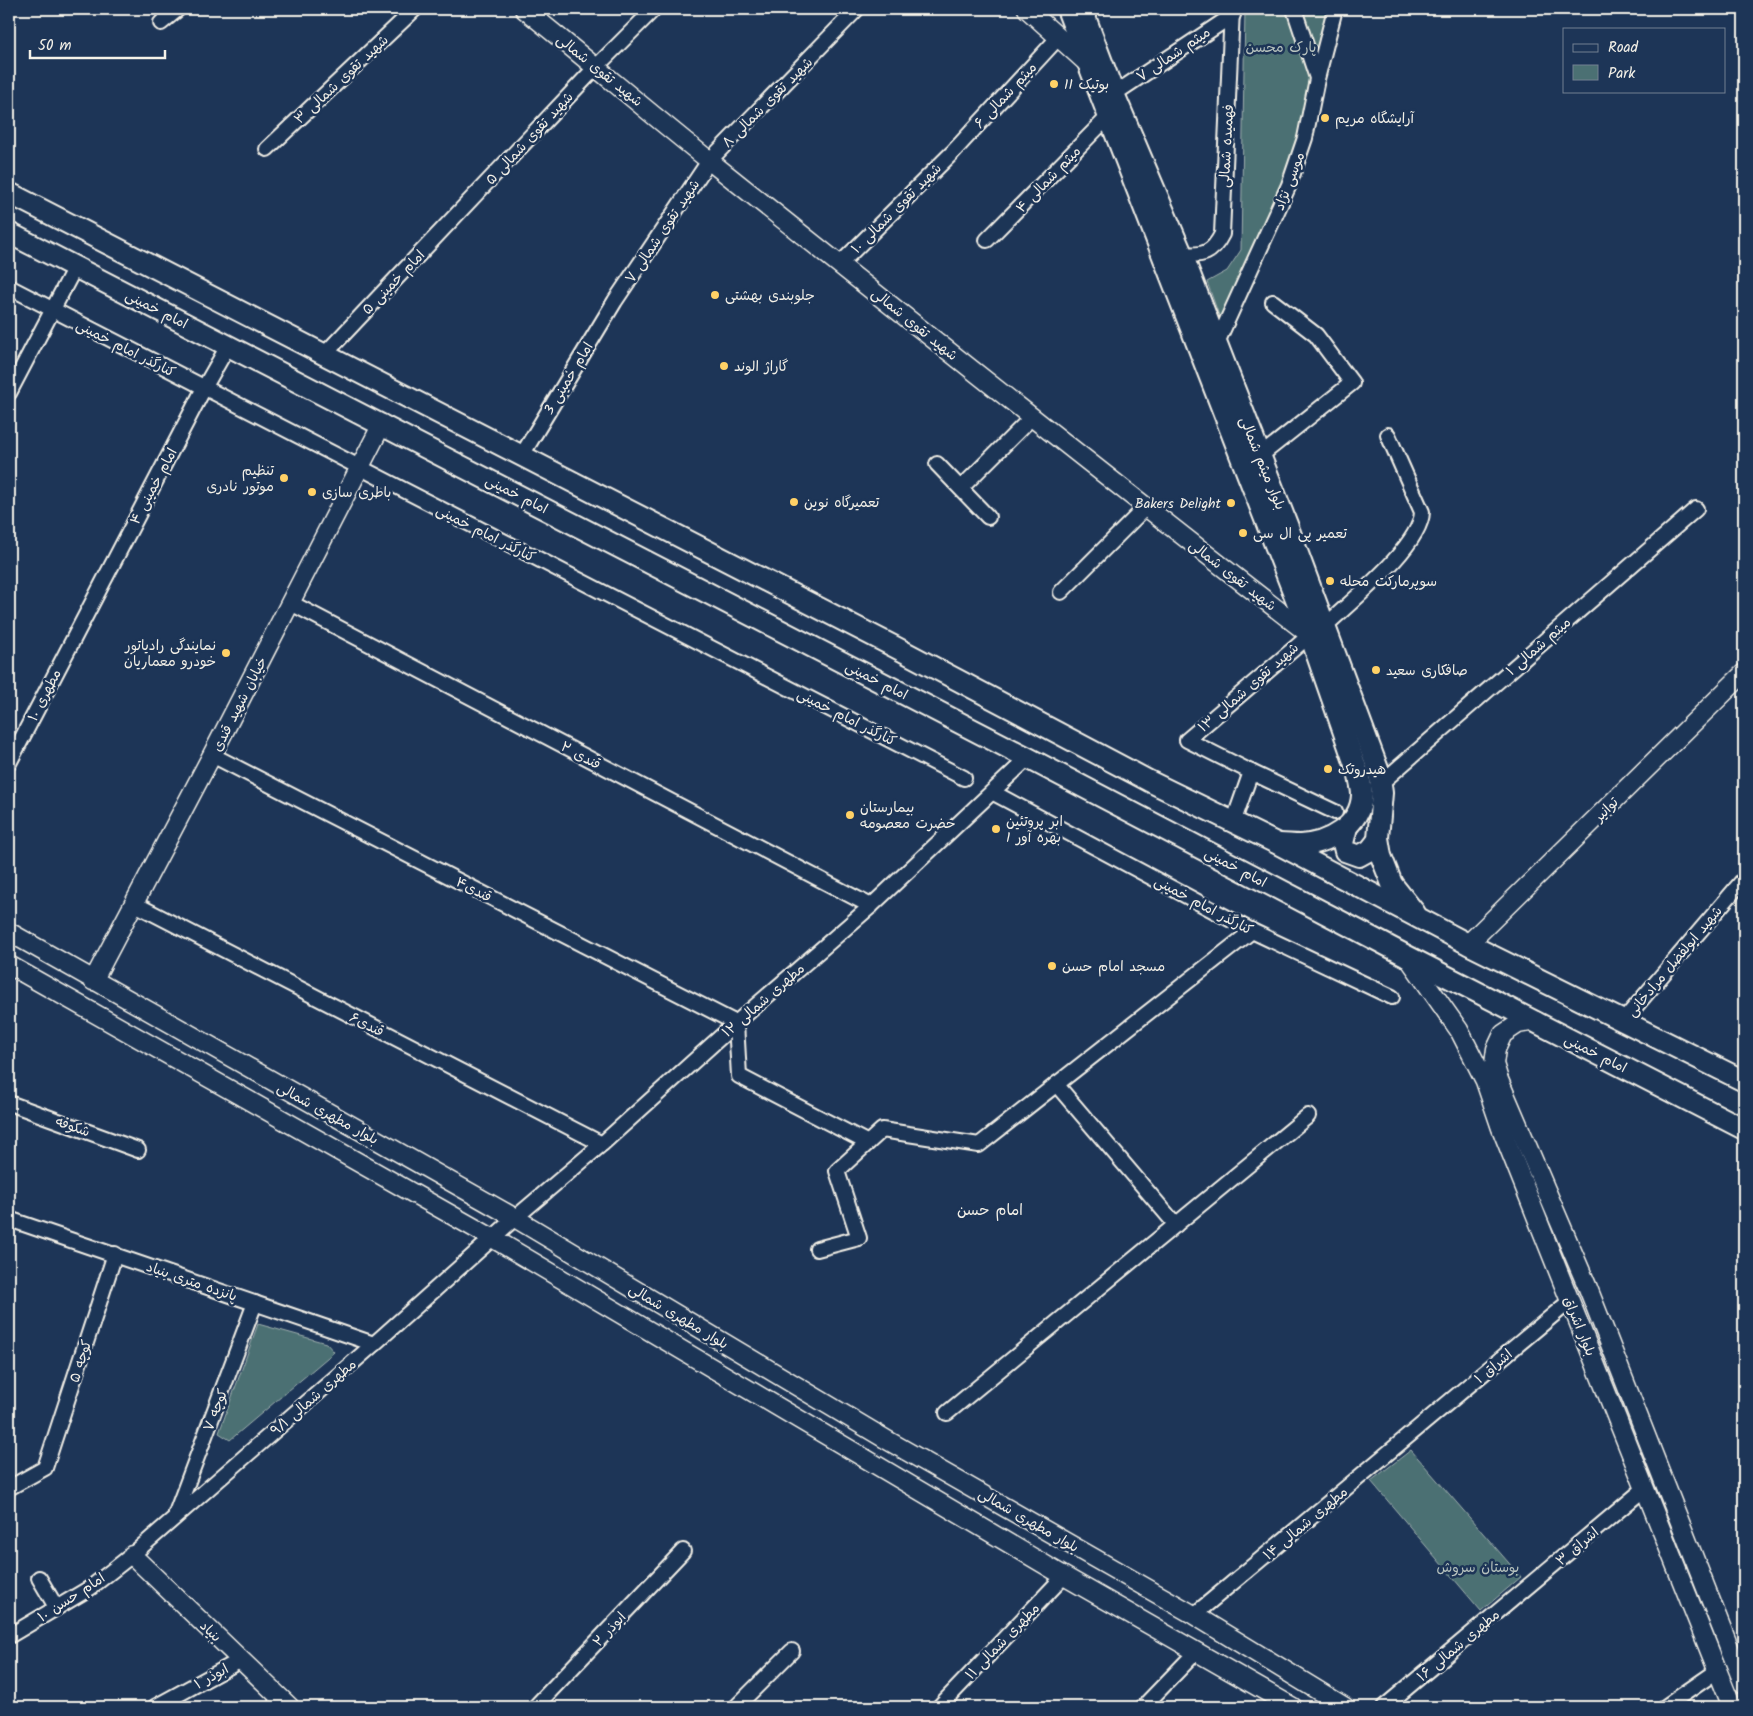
<svg xmlns="http://www.w3.org/2000/svg" width="1753" height="1716" viewBox="0 0 1753 1716" font-family="Kalam,'Playpen Sans Arabic',sans-serif">
<style>
.green{fill:#4b7073;stroke:#a0b0ae}
.lines{fill:none;stroke-linecap:round;stroke-linejoin:round}
.minor-casing{stroke:#f4f1e8;stroke-width:18}
.tertiary-casing{stroke:#f4f1e8;stroke-width:21}
.secondary-casing{stroke:#f4f1e8;stroke-width:24}
.minor{stroke:#1d3557;stroke-width:14}
.tertiary{stroke:#1d3557;stroke-width:18}
.secondary{stroke:#1d3557;stroke-width:20}
.poi-dot{fill:#ffd166;stroke:#1d3557;stroke-width:2}
.labels{text-anchor:middle;stroke-width:5;stroke-linejoin:round;paint-order:stroke}
.park-label{font-size:14px;fill:#b9c4bf;stroke:#1d3557}
.street-label{font-size:14px;fill:#f4f1e8;stroke:#1d3557}
.poi-label{font-size:14px;fill:#f4f1e8;stroke:#1d3557;text-anchor:start}
.neighbourhood-label{font-size:15px;fill:#f4f1e8;stroke:#1d3557}
</style>
<rect width="100%" height="100%" fill="#1d3557"/>
<filter id="ink" filterUnits="userSpaceOnUse"><feTurbulence type="fractalNoise" baseFrequency=".02" numOctaves="2"/><feDisplacementMap in="SourceGraphic" scale="10" xChannelSelector="R" yChannelSelector="G"/><feConvolveMatrix kernelMatrix="1 2 1 2 8 2 1 2 1" color-interpolation-filters="sRGB"/></filter>
<g filter="url(#ink)">
<g class="green">
<path d="M1245,9H1328L1290,170L1221,321L1207,282L1227,271L1241,250Z"/>
<path d="M258,1324L326,1343L334,1352L230,1440L219,1433Z"/>
<path d="M1411,1450L1521,1577L1481,1611L1371,1481Z"/>
</g>
<g class="lines">
<g class="minor-casing">
<g id="minor">
<path d="M1294,9L1317,78"/>
<path d="M161,23L178,9"/>
<path d="M1114,94L1233,15"/>
<path d="M267,149L415,9"/>
<path d="M987,240L1108,117"/>
<path d="M1182,254C1203,256 1212,254 1222,234L1232,9"/>
<path d="M840,264L952,153L1058,38"/>
<path d="M9,287L964,778"/>
<path d="M1216,345L1289,185L1305,138L1317,79L1335,9"/>
<path d="M324,355L597,66L654,9"/>
<path d="M9,393L75,267"/>
<path d="M522,455L615,301L709,161L857,9"/>
<path d="M1260,456L1352,383L1316,335L1273,302"/>
<path d="M937,464L988,517"/>
<path d="M961,488L1031,418"/>
<path d="M1061,592L1146,507"/>
<path d="M291,603L871,906"/>
<path d="M1325,626C1350,602 1421,546 1422,512L1388,435"/>
<path d="M212,755L736,1023L739,1076L868,1143"/>
<path d="M9,763L204,388L228,346"/>
<path d="M1251,772L1335,812"/>
<path d="M1381,783L1696,509"/>
<path d="M992,792L1252,931L1392,997"/>
<path d="M1233,823L1251,772L1187,740L1310,635"/>
<path d="M133,903L602,1144"/>
<path d="M1624,1020L1744,879"/>
<path d="M1056,1084L1176,1225"/>
<path d="M9,1103L138,1150"/>
<path d="M9,1219L374,1344"/>
<path d="M817,1249L859,1238L837,1171L882,1130L979,1145L1252,931"/>
<path d="M947,1413L1308,1116"/>
<path d="M9,1488L45,1468L115,1254"/>
<path d="M176,1513L255,1303"/>
<path d="M39,1578L56,1607"/>
<path d="M1194,1615L1570,1301"/>
<path d="M9,1636L90,1588L132,1555L374,1344L515,1218L602,1144L736,1023L871,906L1028,758"/>
<path d="M155,1707L241,1660"/>
<path d="M535,1707L683,1551"/>
<path d="M736,1707L792,1651"/>
<path d="M939,1707L1064,1576"/>
<path d="M1143,1707L1197,1651"/>
<path d="M1384,1707L1644,1489"/>
<path d="M1665,1707L1717,1671"/>
</g>
</g>
<g class="tertiary-casing">
<g id="tertiary">
<path d="M524,9C587,59 648,112 711,162C910,321 1109,479 1310,635"/>
<path d="M1027,9L1088,64"/>
<path d="M9,932L515,1218L887,1440L1194,1615L1345,1707"/>
<path d="M1468,944L1744,673"/>
<path d="M1407,956L1459,1030L1485,1081L1501,1128L1732,1707"/>
<path d="M9,965L494,1239L1064,1576L1293,1707"/>
<path d="M93,981L212,755L382,424"/>
<path d="M1536,1021L1518,1024L1503,1034L1496,1049L1494,1064L1499,1080L1588,1288L1744,1685"/>
<path d="M132,1555L290,1707"/>
</g>
</g>
<g class="secondary-casing">
<g id="secondary">
<path d="M1067,9L1310,635L1359,776C1360,782 1362,789 1362,795C1361,826 1327,844 1300,845C1293,845 1286,844 1280,844"/>
<path d="M1082,9L1114,94L1182,254L1288,527L1379,772L1382,793L1378,838L1381,856L1392,884L1415,913"/>
<path d="M9,193L895,647L1149,781L1276,843L1468,944L1744,1081"/>
<path d="M9,233L1028,758L1407,956L1744,1129"/>
<path d="M1347,827L1343,843L1345,851L1359,856L1370,850L1378,840"/>
</g>
</g>
<use href="#minor" class="minor"/>
<use href="#tertiary" class="tertiary"/>
<use href="#secondary" class="secondary"/>
</g>
</g>
<g class="poi-dot">
<circle cx="1054" cy="84" r="5"/>
<circle cx="1325" cy="118" r="5"/>
<circle cx="715" cy="295" r="5"/>
<circle cx="724" cy="366" r="5"/>
<circle cx="284" cy="478" r="5"/>
<circle cx="312" cy="492" r="5"/>
<circle cx="794" cy="502" r="5"/>
<circle cx="1231" cy="503" r="5"/>
<circle cx="1243" cy="533" r="5"/>
<circle cx="1330" cy="581" r="5"/>
<circle cx="226" cy="653" r="5"/>
<circle cx="1376" cy="670" r="5"/>
<circle cx="1328" cy="769" r="5"/>
<circle cx="850" cy="815" r="5"/>
<circle cx="996" cy="829" r="5"/>
<circle cx="1052" cy="966" r="5"/>
</g>
<g class="labels">
<g class="park-label">
<text x="1281" y="52">پارک محسن</text>
<text x="1478" y="1572">بوستان سروش</text>
</g>
<g class="street-label">
<text transform="translate(1173 54) rotate(-34)" y="5">میثم شمالی ۷</text>
<text transform="translate(600 70) rotate(39)" y="5">شهید تقوی شمالی</text>
<text transform="translate(341 79) rotate(-43)" y="5">شهید تقوی شمالی ۳</text>
<text transform="translate(1005 95) rotate(-47)" y="5">میثم شمالی ۶</text>
<text transform="translate(767 102) rotate(-45)" y="5">شهید تقوی شمالی ۸</text>
<text transform="translate(529 138) rotate(-47)" y="5">شهید تقوی شمالی ۵</text>
<text transform="translate(1226 146) rotate(-87)" y="5">فهمیده شمالی</text>
<text transform="translate(1048 179) rotate(-46)" y="5">میثم شمالی ۴</text>
<text transform="translate(1289 181) rotate(-69)" y="5">موسی نژاد</text>
<text transform="translate(896 208) rotate(-45)" y="5">شهید تقوی شمالی ۱۰</text>
<text transform="translate(662 231) rotate(-56)" y="5">شهید تقوی شمالی ۷</text>
<text transform="translate(393 282) rotate(-46)" y="5">امام خمینی ۵</text>
<text transform="translate(157 309) rotate(27)" y="5">امام خمینی</text>
<text transform="translate(915 324) rotate(39)" y="5">شهید تقوی شمالی</text>
<text transform="translate(126 348) rotate(27)" y="5">کنارگذر امام خمینی</text>
<text transform="translate(568 378) rotate(-59)" y="5">امام خمینی 3</text>
<text transform="translate(1263 463) rotate(68)" y="5">بلوار میثم شمالی</text>
<text transform="translate(153 486) rotate(-62)" y="5">امام خمینی ۴</text>
<text transform="translate(517 494) rotate(27)" y="5">امام خمینی</text>
<text transform="translate(486 533) rotate(27)" y="5">کنارگذر امام خمینی</text>
<text transform="translate(1233 575) rotate(38)" y="5">شهید تقوی شمالی</text>
<text transform="translate(1538 646) rotate(-41)" y="5">میثم شمالی ۱</text>
<text transform="translate(877 680) rotate(27)" y="5">امام خمینی</text>
<text transform="translate(1248 687) rotate(-41)" y="5">شهید تقوی شمالی ۱۳</text>
<text transform="translate(44 695) rotate(-63)" y="5">مطهری ۱۰</text>
<text transform="translate(239 704) rotate(-63)" y="5">خیابان شهید قندی</text>
<text transform="translate(847 717) rotate(27)" y="5">کنارگذر امام خمینی</text>
<text transform="translate(581 755) rotate(28)" y="5">قندی ۲</text>
<text transform="translate(1606 809) rotate(-45)" y="5">توانیر</text>
<text transform="translate(1236 867) rotate(28)" y="5">امام خمینی</text>
<text transform="translate(474 889) rotate(27)" y="5">قندی۴</text>
<text transform="translate(1204 905) rotate(28)" y="5">کنارگذر امام خمینی</text>
<text transform="translate(1674 961) rotate(-50)" y="5">شهید ابولفضل مرادخانی</text>
<text transform="translate(763 1000) rotate(-41)" y="5">مطهری شمالی ۱۲</text>
<text transform="translate(367 1024) rotate(27)" y="5">قندی۶</text>
<text transform="translate(1596 1053) rotate(27)" y="5">امام خمینی</text>
<text transform="translate(328 1113) rotate(29)" y="5">بلوار مطهری شمالی</text>
<text transform="translate(73 1126) rotate(20)" y="5">شکوفه</text>
<text transform="translate(192 1281) rotate(19)" y="5">پانزده متری بنیاد</text>
<text transform="translate(679 1316) rotate(31)" y="5">بلوار مطهری شمالی</text>
<text transform="translate(1580 1326) rotate(68)" y="5">بلوار اشراق</text>
<text transform="translate(80 1361) rotate(-72)" y="5">کوچه ۵</text>
<text transform="translate(1493 1366) rotate(-40)" y="5">اشراق ۱</text>
<text transform="translate(313 1397) rotate(-41)" y="5">مطهری شمالی ۹/۱</text>
<text transform="translate(215 1410) rotate(-69)" y="5">کوچه ۷</text>
<text transform="translate(1029 1520) rotate(30)" y="5">بلوار مطهری شمالی</text>
<text transform="translate(1305 1523) rotate(-40)" y="5">مطهری شمالی ۱۴</text>
<text transform="translate(1577 1546) rotate(-40)" y="5">اشراق ۳</text>
<text transform="translate(71 1597) rotate(-33)" y="5">امام حسن ۱۰</text>
<text transform="translate(609 1629) rotate(-47)" y="5">ابوذر ۲</text>
<text transform="translate(211 1631) rotate(44)" y="5">بنیاد</text>
<text transform="translate(1002 1641) rotate(-46)" y="5">مطهری شمالی ۱۱</text>
<text transform="translate(1458 1645) rotate(-40)" y="5">مطهری شمالی ۱۶</text>
<text transform="translate(211 1676) rotate(-29)" y="5">ابوذر ۱</text>
</g>
<g class="poi-label">
<text x="1064" y="89">بوتیک 11</text>
<text x="1335" y="123">آرایشگاه مریم</text>
<text x="725" y="300">جلوبندی بهشتی</text>
<text x="734" y="371">گاراژ الوند</text>
<text x="274" y="475" text-anchor="end">تنظیم<tspan x="274" dy="16">موتور نادری</tspan></text>
<text x="322" y="497">باطری سازی</text>
<text x="804" y="507">تعمیرگاه نوین</text>
<text x="1221" y="508" text-anchor="end">Bakers Delight</text>
<text x="1253" y="538">تعمیر پی ال سی</text>
<text x="1340" y="586">سوپرمارکت محله</text>
<text x="216" y="650" text-anchor="end">نمایندگی رادیاتور<tspan x="216" dy="16">خودرو معماریان</tspan></text>
<text x="1386" y="675">صافکاری سعید</text>
<text x="1338" y="774">هیدروتک</text>
<text x="860" y="812">بیمارستان<tspan x="860" dy="16">حضرت معصومه</tspan></text>
<text x="1006" y="826">ابر پروتئین<tspan x="1006" dy="16">بهره آور 1</tspan></text>
<text x="1062" y="971">مسجد امام حسن</text>
</g>
<g class="neighbourhood-label">
<text x="990" y="1215">امام حسن</text>
</g>
</g>
<rect width="1753" height="1716" fill="none" stroke="#1d3557" stroke-width="30"/>
<rect x="15" y="15" width="1723" height="1686" fill="none" stroke="#f4f1e8" stroke-width="2" filter="url(#ink)"/>
<rect x="1563" y="28" width="162" height="65" fill="#1d3557" stroke="#738091"/>
<rect x="1573" y="44" width="25" height="8" fill="#1d3557" stroke="#738091"/>
<text x="1608" y="52" font-size="15" fill="#f4f1e8">Road</text>
<rect x="1573" y="65" width="25" height="15" fill="#4b7073" stroke="#738091"/>
<text x="1608" y="78" font-size="15" fill="#f4f1e8">Park</text>
<path d="M30 50v8h135v-8" fill="none" stroke="#f4f1e8" stroke-width="2.5"/>
<text x="38" y="50" font-size="15" fill="#f4f1e8" stroke="#1d3557" stroke-width="4" paint-order="stroke">50 m</text>
</svg>
